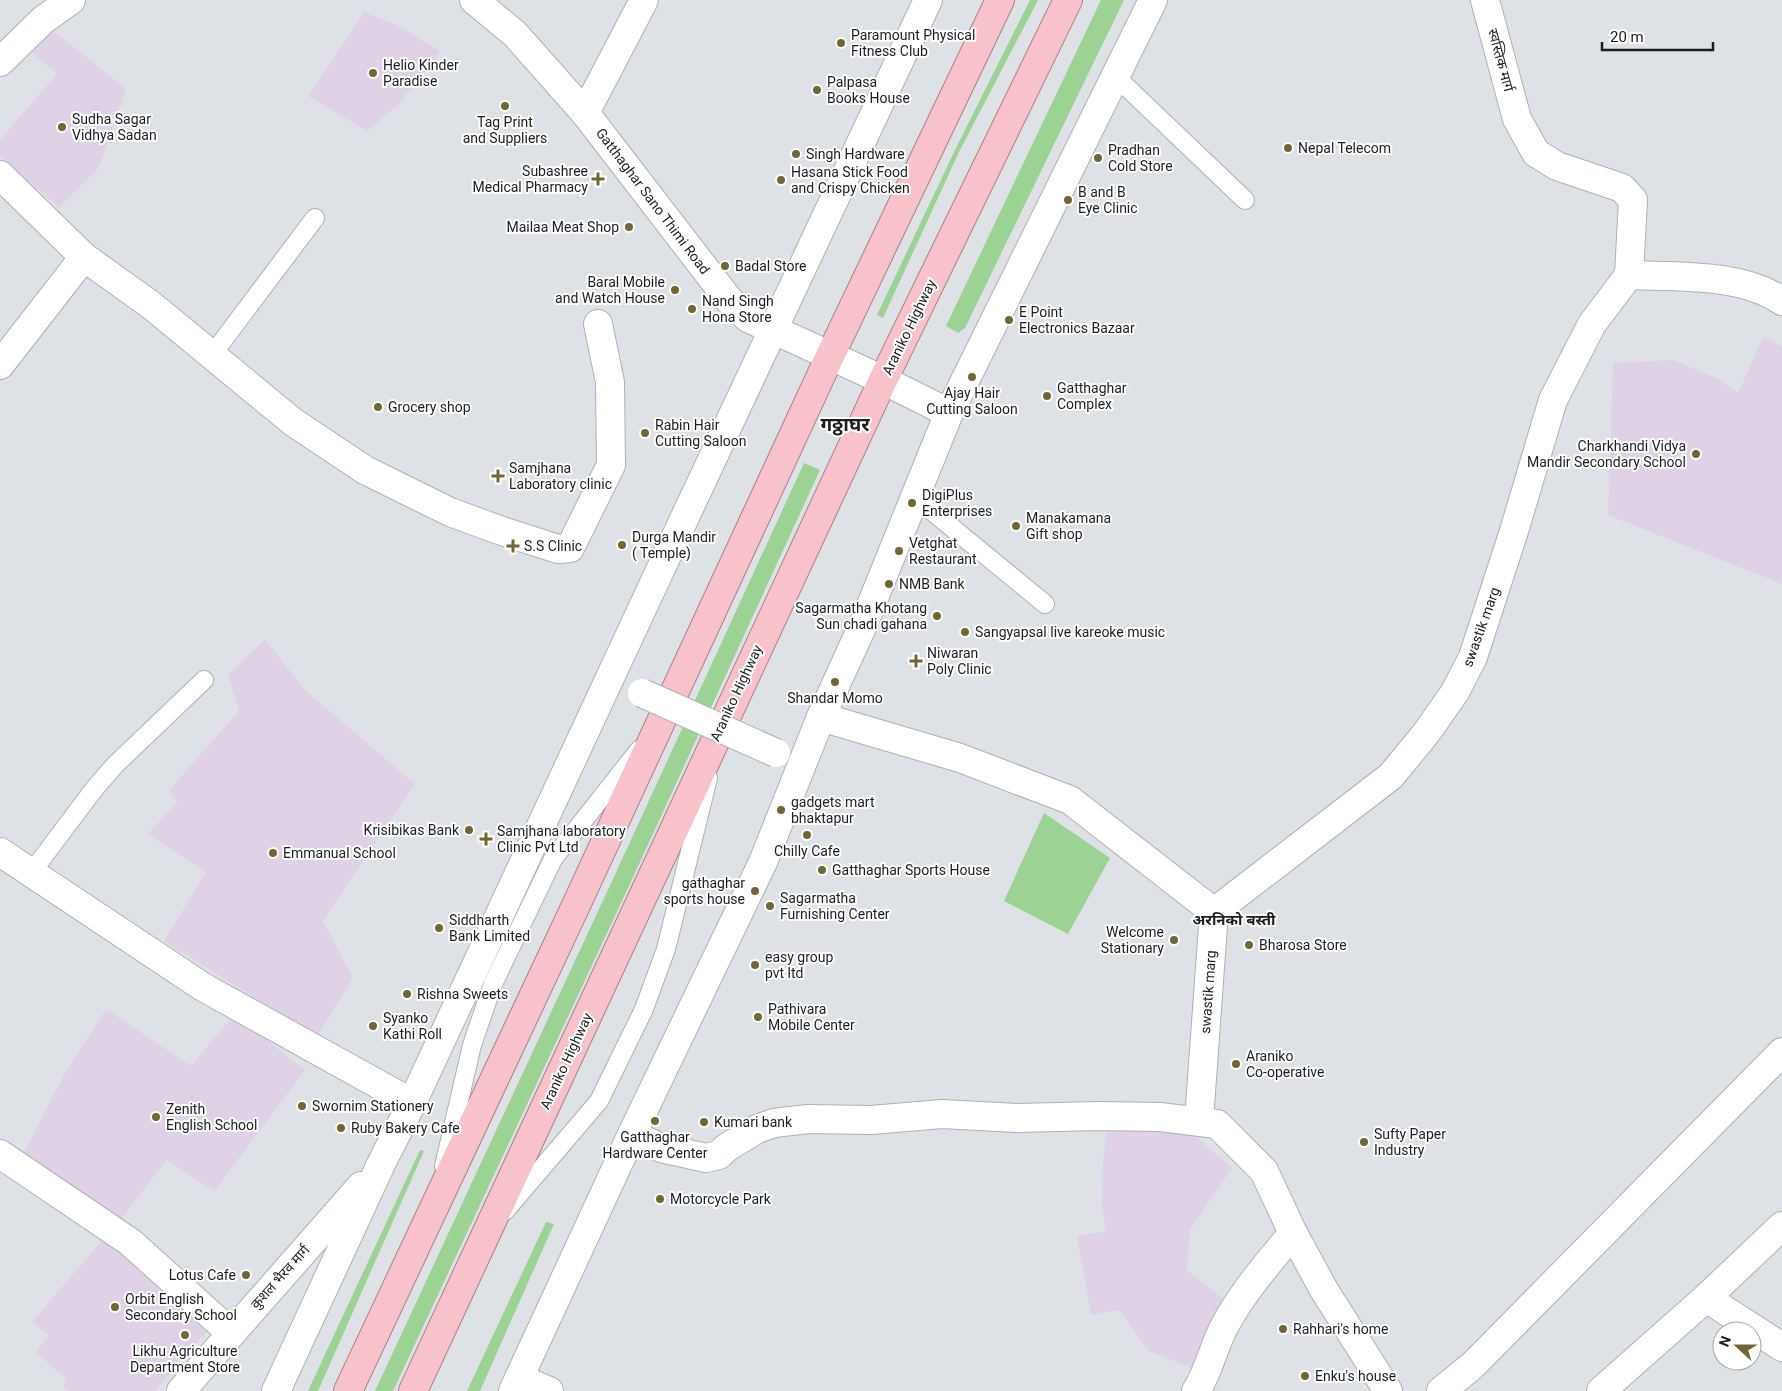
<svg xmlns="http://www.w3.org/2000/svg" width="1782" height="1391" viewBox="0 0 1782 1391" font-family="Roboto,'Noto Sans Devanagari',sans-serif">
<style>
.education{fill:#dfd2e6}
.green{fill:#9cd293}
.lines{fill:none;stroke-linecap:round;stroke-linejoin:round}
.service-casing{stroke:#adb1b5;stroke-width:20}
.minor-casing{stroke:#adb1b5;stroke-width:30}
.secondary-casing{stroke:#adb1b5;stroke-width:30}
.trunk-casing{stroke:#aa7e86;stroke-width:30}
.service{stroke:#fff;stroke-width:18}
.minor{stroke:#fff;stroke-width:28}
.secondary{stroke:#fff;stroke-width:28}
.trunk{stroke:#f8c2ca;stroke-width:28}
.pedestrian-bridge-casing{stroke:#adb1b5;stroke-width:30;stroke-linecap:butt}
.pedestrian-bridge{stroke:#fff;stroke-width:28}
.poi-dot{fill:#726633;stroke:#fff;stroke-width:2}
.labels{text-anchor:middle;stroke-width:4;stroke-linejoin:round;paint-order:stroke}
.poi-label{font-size:14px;fill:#1c1d1f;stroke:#fff;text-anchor:start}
.street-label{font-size:14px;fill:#1c1d1f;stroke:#fff}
.neighbourhood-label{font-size:15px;font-weight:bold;fill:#1c1d1f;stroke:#fff}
.district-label{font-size:19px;font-weight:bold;fill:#1c1d1f;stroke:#fff}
</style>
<rect width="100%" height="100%" fill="#dee2e6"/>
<g class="education">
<path d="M364,12L397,25L440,51L398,105L367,131L308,96Z"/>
<path d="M46,25L126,89L99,167L59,208L0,156V140L57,74L26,47Z"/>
<path d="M1763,337L1782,346V584L1608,515L1613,363L1673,360L1716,378L1738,393Z"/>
<path d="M265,639L305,690L415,784L323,921L353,978L317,1037L164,941L206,872L148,834L177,802L169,790L239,711L228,675Z"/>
<path d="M106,1009L191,1066L234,1015L305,1070L214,1191L167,1160L117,1224L17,1166L64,1075Z"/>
<path d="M1107,1125L1188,1130L1232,1168L1190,1230L1187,1270L1227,1302L1196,1370L1149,1351L1119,1310L1091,1315L1077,1236L1106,1231L1102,1209L1103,1162Z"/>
<path d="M105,1237L209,1328L155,1391H69L63,1386L67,1380L36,1352L49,1336L32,1322Z"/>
</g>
<g class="green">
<path d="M1030,0H1038L959,152L883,318L877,315L955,150Z"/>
<path d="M1101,0H1124L965,328L958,333L946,326Z"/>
<path d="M804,463L820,470L629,886L393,1391H375L613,879Z"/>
<path d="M1044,813L1110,858L1068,934L1004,901Z"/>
<path d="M420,1150L424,1151L318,1391H308Z"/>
<path d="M546,1222L554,1224L480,1391H467Z"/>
</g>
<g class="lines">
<g class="service-casing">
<g id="service">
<path d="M1115,76L1245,200"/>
<path d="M212,355L315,218"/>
<path d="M916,498L1045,604"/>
<path d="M31,873L95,788L115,765L204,680"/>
<path d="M444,1166L472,1045L493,984L553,859L639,750"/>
<path d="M505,1211L599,1101L644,1009L666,949L708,778"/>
</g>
</g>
<g class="minor-casing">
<g id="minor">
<path d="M0,62L43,20L71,0"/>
<path d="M585,113L644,0"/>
<path d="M0,175L84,257"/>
<path d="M1629,275C1678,277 1741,273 1782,301"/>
<path d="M0,365L84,257L151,305L293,422L365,470L450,512L502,531L558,549L570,548L611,465L610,382L598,324"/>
<path d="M883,380L949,413"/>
<path d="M821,717L960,758L1070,800L1214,912"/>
<path d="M0,852L203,987L412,1103"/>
<path d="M1199,1120L1214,912L1391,776L1427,732L1455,692L1473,657L1514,531L1553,400L1592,324L1629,275L1633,200L1622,188L1557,166L1536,153L1517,119L1485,0"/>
<path d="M632,1134L661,1148L706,1158L719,1155L726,1148L757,1129L774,1123L808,1119L871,1120L942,1114L1017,1118L1098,1116L1160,1117L1217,1124L1264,1171L1293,1233L1324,1290L1388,1391"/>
<path d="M0,1154L130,1242L231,1333"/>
<path d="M1706,1298L1782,1347"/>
<path d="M519,1378L549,1391"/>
<path d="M181,1391L361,1186"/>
<path d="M276,1391L381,1164L412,1103L669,551L928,0"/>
<path d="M513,1391L632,1134L763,862L821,717L863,625L949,413L1153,0"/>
<path d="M1196,1391C1209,1371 1213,1348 1224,1327C1242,1293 1268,1263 1293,1233"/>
<path d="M1441,1391L1472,1366L1782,1052"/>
<path d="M1601,1391L1706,1298L1782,1226"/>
</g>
</g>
<g class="secondary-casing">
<path id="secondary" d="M474,0L515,34L585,113L729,300L748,318L883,380"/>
</g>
<g class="trunk-casing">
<g id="trunk">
<path d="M348,1391L578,901L830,356L1000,0"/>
<path d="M413,1391L883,380L1068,0"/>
</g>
</g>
<use href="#service" class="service"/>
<use href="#minor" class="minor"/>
<use href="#secondary" class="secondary"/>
<use href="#trunk" class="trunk"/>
<g class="pedestrian-bridge-casing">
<path id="pedestrian-bridge" d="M642,693L776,753"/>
</g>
<use href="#pedestrian-bridge" class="pedestrian-bridge"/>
</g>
<g class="poi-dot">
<circle cx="841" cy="43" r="5"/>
<circle cx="373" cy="73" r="5"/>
<circle cx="817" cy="90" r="5"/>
<circle cx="505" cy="106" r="5"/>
<circle cx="62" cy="127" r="5"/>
<circle cx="1288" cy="148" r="5"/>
<circle cx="796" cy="154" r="5"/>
<circle cx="1098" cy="158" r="5"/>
<path d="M595.5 171.5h5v5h5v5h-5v5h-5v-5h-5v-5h5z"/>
<circle cx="781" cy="180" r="5"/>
<circle cx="1068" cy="200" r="5"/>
<circle cx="629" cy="227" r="5"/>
<circle cx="725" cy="266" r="5"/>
<circle cx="675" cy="290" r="5"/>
<circle cx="692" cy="309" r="5"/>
<circle cx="1009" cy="320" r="5"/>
<circle cx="972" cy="377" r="5"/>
<circle cx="1047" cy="396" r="5"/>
<circle cx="378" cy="407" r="5"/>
<circle cx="645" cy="433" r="5"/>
<circle cx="1696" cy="454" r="5"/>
<path d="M495.5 468.5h5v5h5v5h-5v5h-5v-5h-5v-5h5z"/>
<circle cx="912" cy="503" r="5"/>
<circle cx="1016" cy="526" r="5"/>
<circle cx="622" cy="545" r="5"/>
<path d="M510.5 538.5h5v5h5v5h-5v5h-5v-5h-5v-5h5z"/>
<circle cx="899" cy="551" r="5"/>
<circle cx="889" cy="584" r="5"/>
<circle cx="937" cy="616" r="5"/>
<circle cx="965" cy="632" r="5"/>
<path d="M913.5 653.5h5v5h5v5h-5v5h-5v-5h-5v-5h5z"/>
<circle cx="835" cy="682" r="5"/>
<circle cx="781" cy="810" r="5"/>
<circle cx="469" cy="830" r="5"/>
<circle cx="807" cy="835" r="5"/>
<path d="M483.5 831.5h5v5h5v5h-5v5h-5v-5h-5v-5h5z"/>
<circle cx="273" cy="853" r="5"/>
<circle cx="822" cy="870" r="5"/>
<circle cx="755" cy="891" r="5"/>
<circle cx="770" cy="906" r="5"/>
<circle cx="439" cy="928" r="5"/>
<circle cx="1174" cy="940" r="5"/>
<circle cx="1249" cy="945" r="5"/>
<circle cx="755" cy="965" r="5"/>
<circle cx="407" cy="994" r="5"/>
<circle cx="758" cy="1017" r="5"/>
<circle cx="373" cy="1026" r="5"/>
<circle cx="1236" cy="1064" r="5"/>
<circle cx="302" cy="1106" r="5"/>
<circle cx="156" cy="1117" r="5"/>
<circle cx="655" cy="1121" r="5"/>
<circle cx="704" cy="1122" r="5"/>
<circle cx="341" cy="1128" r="5"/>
<circle cx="1364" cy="1142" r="5"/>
<circle cx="660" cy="1199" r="5"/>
<circle cx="246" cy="1275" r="5"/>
<circle cx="115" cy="1307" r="5"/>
<circle cx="1283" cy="1329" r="5"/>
<circle cx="185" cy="1335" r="5"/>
<circle cx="1305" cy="1376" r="5"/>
</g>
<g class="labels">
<g class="poi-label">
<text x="851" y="40">Paramount Physical<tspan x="851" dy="16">Fitness Club</tspan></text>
<text x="383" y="70">Helio Kinder<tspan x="383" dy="16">Paradise</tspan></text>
<text x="827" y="87">Palpasa<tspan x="827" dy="16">Books House</tspan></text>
<text x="72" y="124">Sudha Sagar<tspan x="72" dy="16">Vidhya Sadan</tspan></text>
<text x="505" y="127" text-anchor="middle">Tag Print<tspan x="505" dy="16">and Suppliers</tspan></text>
<text x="1298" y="153">Nepal Telecom</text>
<text x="1108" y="155">Pradhan<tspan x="1108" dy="16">Cold Store</tspan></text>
<text x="806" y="159">Singh Hardware</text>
<text x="588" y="176" text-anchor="end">Subashree<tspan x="588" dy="16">Medical Pharmacy</tspan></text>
<text x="791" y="177">Hasana Stick Food<tspan x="791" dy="16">and Crispy Chicken</tspan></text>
<text x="1078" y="197">B and B<tspan x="1078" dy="16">Eye Clinic</tspan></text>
<text x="619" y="232" text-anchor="end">Mailaa Meat Shop</text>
<text x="735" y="271">Badal Store</text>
<text x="665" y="287" text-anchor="end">Baral Mobile<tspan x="665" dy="16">and Watch House</tspan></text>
<text x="702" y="306">Nand Singh<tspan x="702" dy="16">Hona Store</tspan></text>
<text x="1019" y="317">E Point<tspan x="1019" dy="16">Electronics Bazaar</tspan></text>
<text x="1057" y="393">Gatthaghar<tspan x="1057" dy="16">Complex</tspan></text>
<text x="972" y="398" text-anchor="middle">Ajay Hair<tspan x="972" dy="16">Cutting Saloon</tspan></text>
<text x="388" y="412">Grocery shop</text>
<text x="655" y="430">Rabin Hair<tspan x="655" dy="16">Cutting Saloon</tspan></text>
<text x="1686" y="451" text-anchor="end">Charkhandi Vidya<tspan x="1686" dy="16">Mandir Secondary School</tspan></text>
<text x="509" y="473">Samjhana<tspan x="509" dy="16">Laboratory clinic</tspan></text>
<text x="922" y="500">DigiPlus<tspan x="922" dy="16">Enterprises</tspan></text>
<text x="1026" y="523">Manakamana<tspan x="1026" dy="16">Gift shop</tspan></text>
<text x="632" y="542">Durga Mandir<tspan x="632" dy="16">( Temple)</tspan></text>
<text x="909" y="548">Vetghat<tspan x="909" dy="16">Restaurant</tspan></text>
<text x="524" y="551">S.S Clinic</text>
<text x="899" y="589">NMB Bank</text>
<text x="927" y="613" text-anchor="end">Sagarmatha Khotang<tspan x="927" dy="16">Sun chadi gahana</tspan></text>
<text x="975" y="637">Sangyapsal live kareoke music</text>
<text x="927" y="658">Niwaran<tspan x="927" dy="16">Poly Clinic</tspan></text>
<text x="835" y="703" text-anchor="middle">Shandar Momo</text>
<text x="791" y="807">gadgets mart<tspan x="791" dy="16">bhaktapur</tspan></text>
<text x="459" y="835" text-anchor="end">Krisibikas Bank</text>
<text x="497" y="836">Samjhana laboratory<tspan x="497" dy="16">Clinic Pvt Ltd</tspan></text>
<text x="807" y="856" text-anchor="middle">Chilly Cafe</text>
<text x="283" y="858">Emmanual School</text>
<text x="832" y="875">Gatthaghar Sports House</text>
<text x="745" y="888" text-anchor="end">gathaghar<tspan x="745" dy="16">sports house</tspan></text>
<text x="780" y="903">Sagarmatha<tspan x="780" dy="16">Furnishing Center</tspan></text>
<text x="449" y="925">Siddharth<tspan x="449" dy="16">Bank Limited</tspan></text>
<text x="1164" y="937" text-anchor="end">Welcome<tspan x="1164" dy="16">Stationary</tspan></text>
<text x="1259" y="950">Bharosa Store</text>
<text x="765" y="962">easy group<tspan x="765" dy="16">pvt ltd</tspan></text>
<text x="417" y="999">Rishna Sweets</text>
<text x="768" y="1014">Pathivara<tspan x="768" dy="16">Mobile Center</tspan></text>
<text x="383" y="1023">Syanko<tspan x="383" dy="16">Kathi Roll</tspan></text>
<text x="1246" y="1061">Araniko<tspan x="1246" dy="16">Co-operative</tspan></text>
<text x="312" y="1111">Swornim Stationery</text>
<text x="166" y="1114">Zenith<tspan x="166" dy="16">English School</tspan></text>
<text x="714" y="1127">Kumari bank</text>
<text x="351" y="1133">Ruby Bakery Cafe</text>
<text x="1374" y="1139">Sufty Paper<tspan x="1374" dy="16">Industry</tspan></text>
<text x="655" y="1142" text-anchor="middle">Gatthaghar<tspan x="655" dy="16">Hardware Center</tspan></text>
<text x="670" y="1204">Motorcycle Park</text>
<text x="236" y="1280" text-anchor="end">Lotus Cafe</text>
<text x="125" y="1304">Orbit English<tspan x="125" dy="16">Secondary School</tspan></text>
<text x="1293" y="1334">Rahhari's home</text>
<text x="185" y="1356" text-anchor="middle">Likhu Agriculture<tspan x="185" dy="16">Department Store</tspan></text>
<text x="1315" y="1381">Enku's house</text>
</g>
<g class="street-label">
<text transform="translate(1501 60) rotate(75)" y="5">स्वस्तिक मार्ग</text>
<text transform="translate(653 201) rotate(53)" y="5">Gatthaghar Sano Thimi Road</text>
<text transform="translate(909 327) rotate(-64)" y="5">Araniko Highway</text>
<text transform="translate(1481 627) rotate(-70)" y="5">swastik marg</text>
<text transform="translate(736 693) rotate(-65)" y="5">Araniko Highway</text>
<text transform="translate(1208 992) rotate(-86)" y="5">swastik marg</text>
<text transform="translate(566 1061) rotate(-65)" y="5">Araniko Highway</text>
<text transform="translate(280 1277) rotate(-48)" y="5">कुशल‌ भैरव मार्ग</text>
</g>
<g class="neighbourhood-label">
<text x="1234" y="925">अरनिको बस्ती</text>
</g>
<g class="district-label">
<text x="845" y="431">गठ्ठाघर</text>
</g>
</g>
<g transform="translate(1737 1346) rotate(291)"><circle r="24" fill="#ffffff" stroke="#a4a5a5"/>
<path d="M0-4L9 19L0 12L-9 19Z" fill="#726633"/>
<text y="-8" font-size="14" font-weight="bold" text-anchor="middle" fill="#1c1d1f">N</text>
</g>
<path d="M1602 42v8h111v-8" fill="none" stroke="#1c1d1f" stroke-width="2.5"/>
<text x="1610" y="42" font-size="15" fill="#1c1d1f" stroke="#ffffff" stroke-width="4" paint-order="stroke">20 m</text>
</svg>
